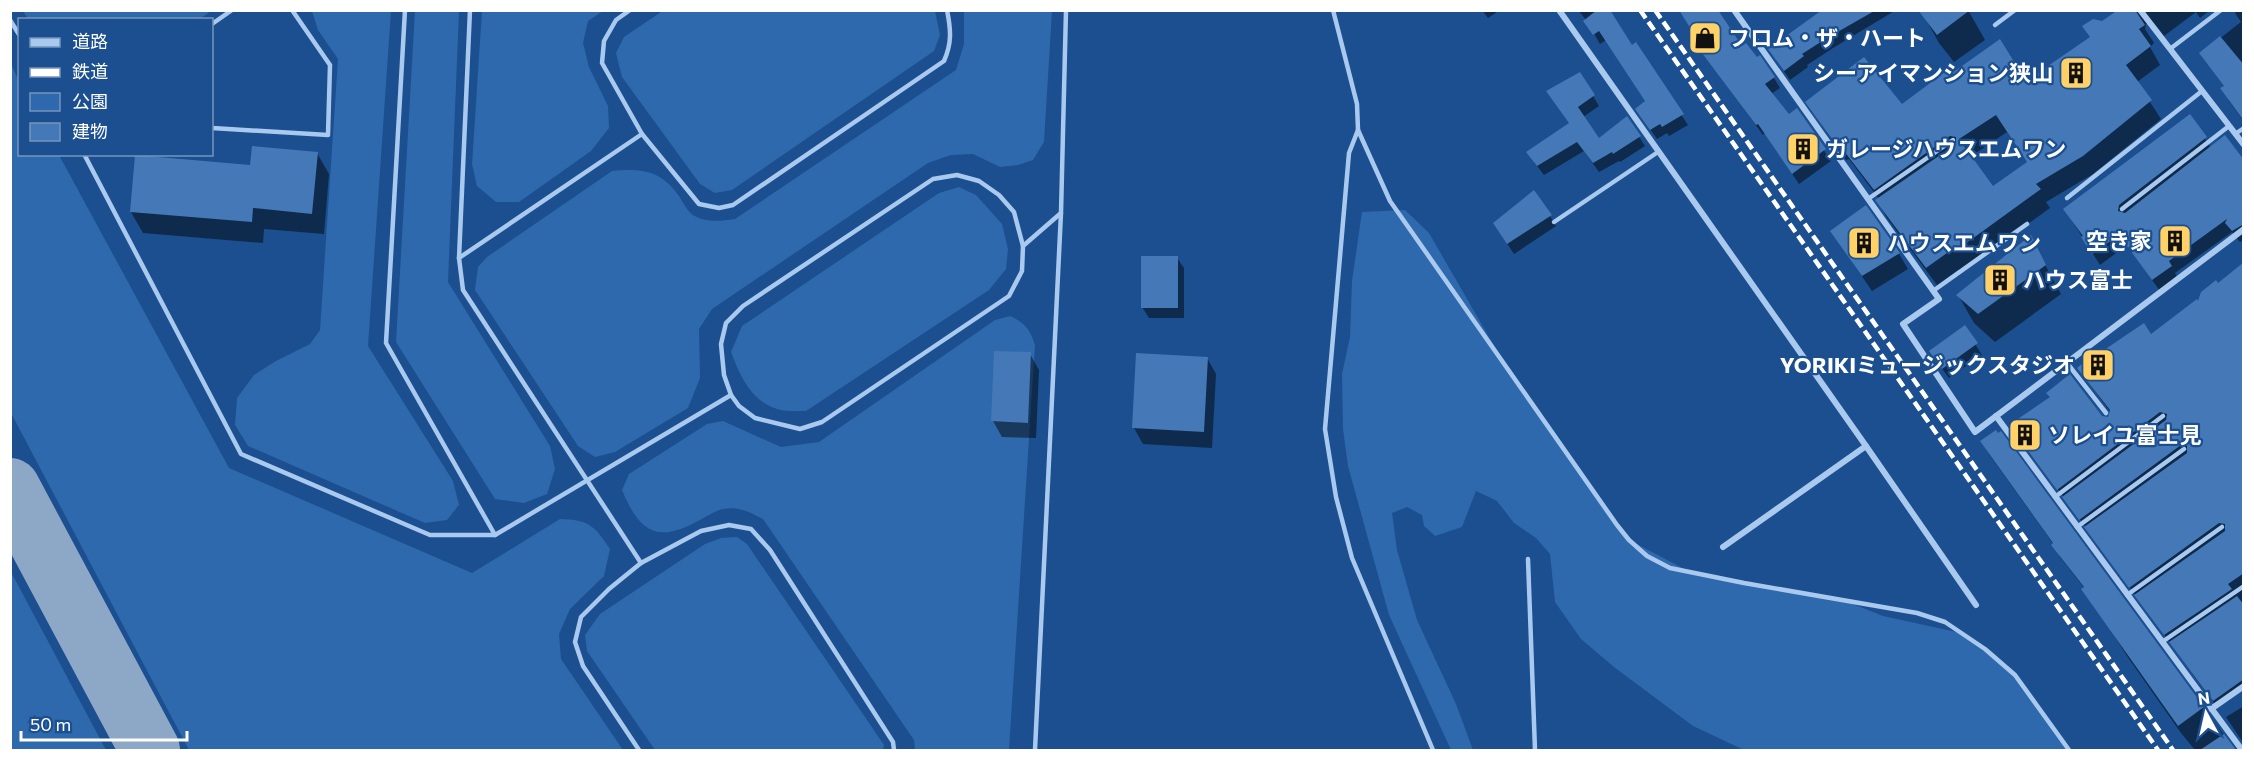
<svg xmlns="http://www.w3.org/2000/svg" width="2254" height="761" viewBox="0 0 2254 761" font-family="Commissioner,'Noto Sans JP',sans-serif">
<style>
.green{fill:#2e69ad}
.shadow{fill:#0007;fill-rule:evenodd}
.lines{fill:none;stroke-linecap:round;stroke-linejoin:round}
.taxiway{stroke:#8da7c7;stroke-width:60}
.building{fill:#4478b7;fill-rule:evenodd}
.lane{stroke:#a9c9ee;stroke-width:4.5}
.street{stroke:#a9c9ee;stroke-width:6}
.rail{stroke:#fff;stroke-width:4.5;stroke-dasharray:10 4.5;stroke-linecap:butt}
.labels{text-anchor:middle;stroke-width:4.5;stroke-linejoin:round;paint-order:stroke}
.poi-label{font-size:22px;font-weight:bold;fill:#fff;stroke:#1b4f8f;text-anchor:start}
</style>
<rect width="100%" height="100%" fill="#1b4f8f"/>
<g class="green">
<path d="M664,10L935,11L940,35L934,51L732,190L715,193L700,184L622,77L616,53L624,37Z"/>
<path d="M23,11H211L198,20L28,19Z"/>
<path d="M312,11H391L368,346L453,481L459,505L447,520L425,523L248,446L235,425L237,398L254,375L276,361L310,344L320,330L338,59L318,30Z"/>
<path d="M415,11H459L448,282L550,446L555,469L547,494L524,503L495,499L396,342Z"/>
<path d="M482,11H603L588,21L583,43L589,67L608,106L609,128L591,151L519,202H496L477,186L472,164Z"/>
<path d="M964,11H1052L1044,142L1033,160L1018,165L1000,167L973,154L951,155L928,163L712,309L699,329L700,378L688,408L615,452L595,457L578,446L475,290L478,267L487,257L612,171C641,168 661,170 679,196C683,202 687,211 693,215C706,223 720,221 735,219L956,70L964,44Z"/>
<path d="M11,64L19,81L20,154L59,155L229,468L472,573L560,519C589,520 594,525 610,549L604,576L570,609L559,634L561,659L623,750H189L11,413Z"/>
<path d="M959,187L976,195L1002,224L1008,249L1006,269L989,290L806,411C797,411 786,412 777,409C751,401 740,376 731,352L742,326L939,193Z"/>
<path d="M1405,210L1429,233L1504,363L1629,540L1692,573L1848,602L1883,616L1961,633L2015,675L2069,750H1744L1693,726L1614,667L1581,639L1555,602L1550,554L1536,538L1514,523L1497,501L1476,491L1462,527L1435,536L1424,526L1422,515L1407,507L1392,513L1397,550L1417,620L1456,704L1473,750H1451L1389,615L1348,466L1343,429L1342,374L1350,337L1352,281L1362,212Z"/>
<path d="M1010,316C1025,323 1030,329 1035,345L1009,750H915L914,740L763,519C749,512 739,506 723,509C714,511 703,519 694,523C654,544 638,528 622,490L629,474L707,424L723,421L781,447L819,442L995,320Z"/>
<path d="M737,537L747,544L884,745L883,750H655L587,651L585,635L600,614L705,544L721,538Z"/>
<path d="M10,572H11L106,750H11Z"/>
</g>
<g class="shadow">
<path d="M1482,10H1500L1488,18Z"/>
<path d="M1578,10H1608L1631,47L1635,45L1688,125L1669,136L1667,133L1657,139L1643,119L1647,102L1606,40L1600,44L1587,21Z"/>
<path d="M1823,10H1896L1833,48L1807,65L1808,67L1790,80L1776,60Z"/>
<path d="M1968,10L1985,40L1954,62L1939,43L1923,14Z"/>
<path d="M2133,10H2210L2200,18L2196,12L2164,36L2154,23L2146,24L2145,29L2154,43L2150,47L2160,65L2137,82L2161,119L2093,174L2046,202L2050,208L1982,257L1960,271L1958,270L1937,285L1887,218L1877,200L1879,199L1849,159L1846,160L1807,102L1902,106L1951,75L2025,83L2091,39L2102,23ZM2007,132L2028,163L1993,188L1970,157Z"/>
<path d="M2238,10H2244L2243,120L2229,101L2225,87L2200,54L2241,22L2235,13Z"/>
<path d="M1692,37L1742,48L1757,59L1774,78L1780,88L1771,94L1788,116L1797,110L1831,161L1799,184L1765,133L1763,135Z"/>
<path d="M1580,74L1599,106L1583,117L1599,140L1627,118L1645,146L1620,162L1619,161L1599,172L1584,151L1544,175L1534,162L1570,124Z"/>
<path d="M2190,116L2211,148L2244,160V243L2242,241L2240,242L2232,232L2175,273L2178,278L2160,291L2127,245L2100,265L2067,213Z"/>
<path d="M317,153L329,174L324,234L264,229L263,243L143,233L131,212L251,167Z"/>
<path d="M1550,216L1556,226L1514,254L1501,234Z"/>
<path d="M1832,232L1899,254L1908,269L1872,291Z"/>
<path d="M2030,237L2061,294L1995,342L1974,323L1958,295Z"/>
<path d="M1177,258L1184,268V318H1149L1142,307Z"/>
<path d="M1965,328L1982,355L1949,378L1937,362Z"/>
<path d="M2102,350L2244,456V688L2217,707L2011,425L2102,417L2109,419L2111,413L2079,369Z"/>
<path d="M1030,354L1039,370L1036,438L1002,437L993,421Z"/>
<path d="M1207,358L1216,374L1212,448L1143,444L1134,428Z"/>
<path d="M2000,433L2235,750H2195L2181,733L2127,656L2085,589L2060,557L2054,545L1989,454L1982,442Z"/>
<path d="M2244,706V744L2226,717Z"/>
</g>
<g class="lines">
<path class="taxiway" d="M10,488L150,750"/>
</g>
<g class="building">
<path d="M1597,10H1610L1632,45L1636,42L1684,114L1662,127L1660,124L1650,130L1635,109L1645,101L1599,31L1593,35L1583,21Z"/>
<path d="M1679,10H1718L1742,46L1746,43L1757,57L1760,55L1775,77L1765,84L1789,114L1797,108L1826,149L1792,174L1758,124L1756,125L1690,37L1694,34Z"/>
<path d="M1822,10H1876L1827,38L1802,54L1804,56L1784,71L1768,49Z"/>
<path d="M1918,10H1970L1937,35Z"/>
<path d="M2118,10H2135L2145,25L2139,29L2151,46L2126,65L2152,100L2083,156L2036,184L2041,189L1972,239L1948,254L1947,253L1926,268L1875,200L1956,144V137L1950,136L1874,190L1837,142L1835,143L1805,102L1864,57L1902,104L1949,69L1952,73L2000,39L2026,81L2090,37L2082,26L2093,19L2102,21ZM1996,115L2027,162L1993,186L1959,139Z"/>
<path d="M2220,36L2244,65V121L2220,88L2224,86L2199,53Z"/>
<path d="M1580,72L1595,95L1578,107L1599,138L1627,116L1641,136L1613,154L1612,152L1593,163L1577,142L1537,166L1526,152L1569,123L1546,91Z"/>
<path d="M2190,114L2207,137L2119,205L2118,211L2125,213L2225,135L2244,160V224L2232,231L2225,223L2227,219L2169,261L2172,266L2152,280L2119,235L2092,254L2081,237L2083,236L2063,209Z"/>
<path d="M252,146L318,152L312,214L253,208L252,222L130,212L135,155L250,165Z"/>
<path d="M1534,190L1552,215L1507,244L1493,223Z"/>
<path d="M1866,205L1900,253L1862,276L1830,231Z"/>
<path d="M2031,235L2046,265L1978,314L1956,295Z"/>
<rect x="1141" y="256" width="37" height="52"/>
<path d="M2244,262V573L2228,584L2232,589L2164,635L2134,595L2225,531V524L2219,523L2129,588L2084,527L2187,453V446L2181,445L2079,520L2062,497L2166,420L2167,414L2160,412L2057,490L2009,425L2050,397L2046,393L2070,374L2102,416L2108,417L2110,410L2077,368L2102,348L2104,350L2144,323L2151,334L2197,299L2198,301L2201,292L2216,280L2218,283Z"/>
<path d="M1965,325L1978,343L1942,369L1929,351Z"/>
<path d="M994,351L1031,352L1028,423L991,421Z"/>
<path d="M1136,353L1208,357L1204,432L1132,428Z"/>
<path d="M1996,430L1998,433L2001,431L2204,707L2178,726L2081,589L2084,587L2051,545L2053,543L1980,441Z"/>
<path d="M2237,596L2244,605V679L2213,701L2169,642Z"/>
<path d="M2224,734L2236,750H2200Z"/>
</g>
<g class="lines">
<g class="lane">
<path d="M405,10L386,343L495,535"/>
<path d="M470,10L459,258L463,290L641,563"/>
<path d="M630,10L616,20L604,41L602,63L642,134L699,204L719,208L733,205L944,61C952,43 951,30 947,10"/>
<path d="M1333,10L1357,104L1358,130L1349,153L1325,429L1336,497L1352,558L1433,750"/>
<path d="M10,20L20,36"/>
<path d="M212,24L232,10"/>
<path d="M1995,25L2015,10"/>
<path d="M2170,49L2221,10"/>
<path d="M212,128L328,135L330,65L292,10"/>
<path d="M1358,130L1390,201L1617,525L1629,540L1647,556L1670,568L1744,583L1917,613L1945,622L1985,649L2015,675L2069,750"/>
<path d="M2235,134L2244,128"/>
<path d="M84,154L241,454L430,535H495L731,395"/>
<path d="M957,175L979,181L999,195L1014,212L1023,246L1022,271L1009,296L822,422L800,429L755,418L739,406L731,395L724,375L721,344L726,323L743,306L933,179Z"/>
<path d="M2067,198L2202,91"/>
<path d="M1868,199L1953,140"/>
<path d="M2122,209L2229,126"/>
<path d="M1554,222L1658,152"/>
<path d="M1023,246L1061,213"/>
<path d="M459,258L642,134"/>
<path d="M1933,291L2027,224"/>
<path d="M2067,363L2106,413"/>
<path d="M2055,497L2163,416"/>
<path d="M2077,527L2184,449"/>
<path d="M1528,559L1535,750"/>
<path d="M2127,595L2222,527"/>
<path d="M2162,642L2244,586"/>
<path d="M639,750L583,666L575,642L581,617L609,589L641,563L701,531L729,525L751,529L770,550L893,742L894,750"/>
<path d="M1035,750L1061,213L1066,10"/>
</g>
<g class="street">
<path d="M1559,10L1866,446L1723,547"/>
<path d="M1734,10L1939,299L1903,324L1975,432L2244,229"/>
<path d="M2140,10L2244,145"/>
<path d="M1996,416L2242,750"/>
<path d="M1866,446L1976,605"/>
<path d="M2211,709L2244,686"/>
</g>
<g class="rail">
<path d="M1640,10L2158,750"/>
<path d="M1655,10L2173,750"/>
</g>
</g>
<defs>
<g id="shop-square" transform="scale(1.725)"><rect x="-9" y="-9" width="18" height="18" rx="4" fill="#ffd166" stroke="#1b4f8f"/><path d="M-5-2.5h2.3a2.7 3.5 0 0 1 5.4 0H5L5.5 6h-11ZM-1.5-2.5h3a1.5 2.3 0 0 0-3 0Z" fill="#111"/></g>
<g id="building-square" transform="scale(1.725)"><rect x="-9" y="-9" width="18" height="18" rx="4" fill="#ffd166" stroke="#1b4f8f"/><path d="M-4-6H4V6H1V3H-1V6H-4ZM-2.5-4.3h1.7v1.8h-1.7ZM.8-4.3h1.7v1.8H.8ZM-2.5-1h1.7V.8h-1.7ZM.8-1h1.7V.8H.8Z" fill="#111"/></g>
</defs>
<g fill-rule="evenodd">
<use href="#shop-square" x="1705" y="38"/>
<use href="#building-square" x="2076" y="73"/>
<use href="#building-square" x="1803" y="149"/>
<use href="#building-square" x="2175" y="241"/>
<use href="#building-square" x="1864" y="243"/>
<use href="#building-square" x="2000" y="280"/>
<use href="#building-square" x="2098" y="365"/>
<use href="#building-square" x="2025" y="435"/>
</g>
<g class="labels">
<g class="poi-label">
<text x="1728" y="46">フロム・ザ・ハート</text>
<text x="2053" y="81" text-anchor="end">シーアイマンション狭山</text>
<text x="1826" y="157">ガレージハウスエムワン</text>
<text x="2152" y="249" text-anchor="end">空き家</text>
<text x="1887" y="251">ハウスエムワン</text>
<text x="2023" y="288">ハウス富士</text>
<text x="2075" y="373" text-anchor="end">YORIKIミュージックスタジオ</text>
<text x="2048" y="443">ソレイユ富士見</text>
</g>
</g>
<rect width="2254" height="761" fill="none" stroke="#ffffff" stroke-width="24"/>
<rect x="18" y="18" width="195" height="138" fill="#1b4f8f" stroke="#7695bc" stroke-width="1.5"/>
<rect x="30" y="38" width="30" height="9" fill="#a9c9ee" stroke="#7695bc" stroke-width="1.5"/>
<text x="72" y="48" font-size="18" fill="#ffffff">道路</text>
<rect x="30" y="68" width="30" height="9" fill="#ffffff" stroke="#7695bc" stroke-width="1.5"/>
<text x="72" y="78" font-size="18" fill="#ffffff">鉄道</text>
<rect x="30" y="93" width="30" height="18" fill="#2e69ad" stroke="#7695bc" stroke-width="1.5"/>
<text x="72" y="108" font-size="18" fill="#ffffff">公園</text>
<rect x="30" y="123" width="30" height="18" fill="#4478b7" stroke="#7695bc" stroke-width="1.5"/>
<text x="72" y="138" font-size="18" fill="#ffffff">建物</text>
<g transform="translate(2206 713) rotate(352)" stroke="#1b4f8f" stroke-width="4.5" paint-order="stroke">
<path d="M0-4.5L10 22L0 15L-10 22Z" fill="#ffffff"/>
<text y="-9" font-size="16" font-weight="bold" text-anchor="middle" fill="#ffffff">N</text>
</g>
<path d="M21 731v9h166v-9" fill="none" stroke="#ffffff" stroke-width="3"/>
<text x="30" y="731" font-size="18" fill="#ffffff" stroke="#1b4f8f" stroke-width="4.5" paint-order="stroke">50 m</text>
</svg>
